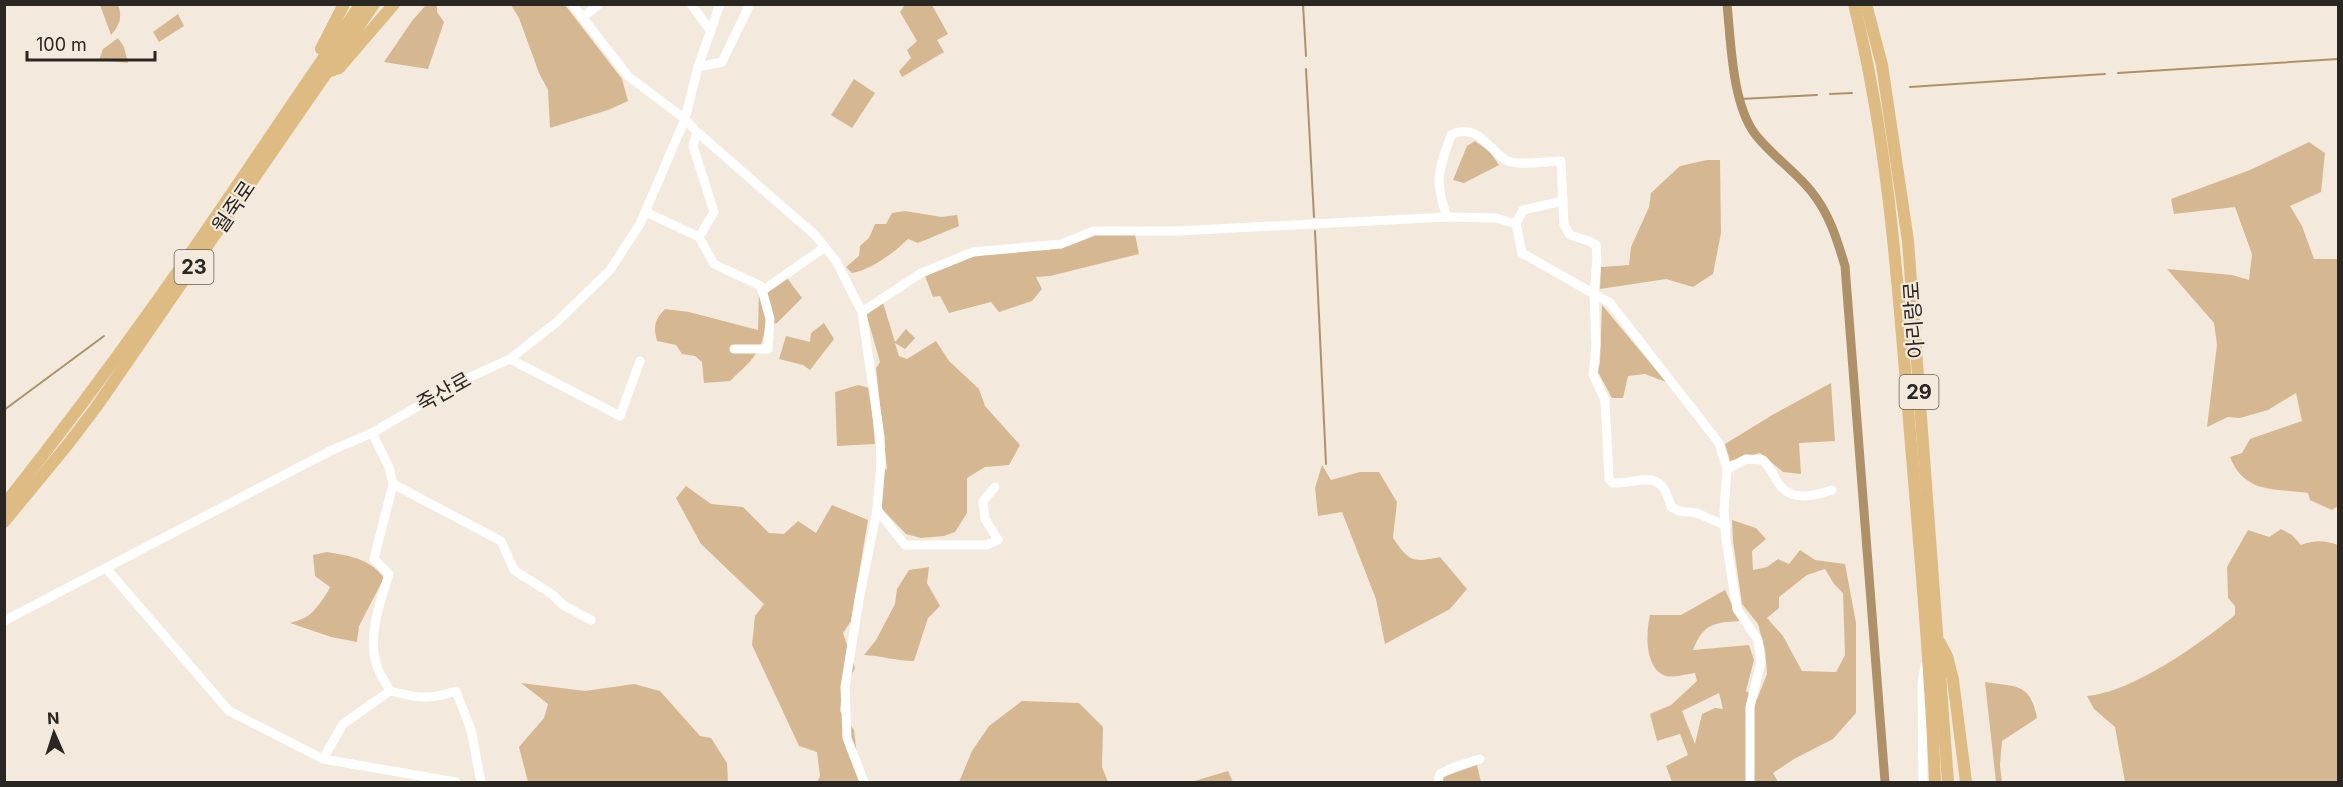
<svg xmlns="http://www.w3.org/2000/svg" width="2343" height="787" viewBox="0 0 2343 787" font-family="Inter,'Noto Sans KR',sans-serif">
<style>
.green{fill:#d5b891;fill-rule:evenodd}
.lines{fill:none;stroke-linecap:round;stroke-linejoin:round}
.stream{stroke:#ae9168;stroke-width:2}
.canal{stroke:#ae9168;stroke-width:9}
.minor{stroke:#fff;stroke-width:9}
.major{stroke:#ddbb82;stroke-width:12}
.labels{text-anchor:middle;stroke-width:4.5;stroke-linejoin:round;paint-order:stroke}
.shield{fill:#f3eadd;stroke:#66625a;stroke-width:1.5}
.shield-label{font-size:20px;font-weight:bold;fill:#2a2722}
.street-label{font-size:21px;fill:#2a2722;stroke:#f3eadd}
</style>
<rect width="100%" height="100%" fill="#f3eadd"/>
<g class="green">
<path d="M100,5H118C123,17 119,26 111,35Z"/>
<path d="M426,5H437V12L444,22L428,69L384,62L412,21Z"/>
<path d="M511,5H565L622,79L628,101L608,110L550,128L548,90L539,73L519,18Z"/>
<path d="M905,5H932L948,34L937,40L944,52L902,77L899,71L911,58L907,50L917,41L900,12Z"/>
<path d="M178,14L184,26L159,42L153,32Z"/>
<path d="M118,38L124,47L128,63L99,60L103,49Z"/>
<path d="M854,79L875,93L852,128L831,115Z"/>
<path d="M1475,141L1490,152L1499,165L1464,183L1453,180L1467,146Z"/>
<path d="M2309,142L2325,153L2321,192L2290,206L2302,226L2314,259H2338V506L2332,510L2310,500L2308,493C2274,488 2245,494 2230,457L2242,453L2250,439L2302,421L2296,393L2268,410L2240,418L2228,417L2207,427L2217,345L2214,323L2167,269L2232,275L2249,280L2252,254L2235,207L2174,214L2171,199L2250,170Z"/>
<path d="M1707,160H1720L1721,233L1713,274L1693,287L1666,279L1600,289L1601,267L1629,265L1631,247L1649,207L1651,193L1680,166Z"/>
<path d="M905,211L942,217L957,215L959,226L918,243L908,239C895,252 871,270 852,273L846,267L859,256L860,246L869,238L875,224H886L892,213Z"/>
<path d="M1135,234L1139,254L1050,276L1036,277L1042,289L1032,301L999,312L991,302L949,313L940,296L933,297L925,276L969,257L997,252L1048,250L1094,235Z"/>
<path d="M787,278L802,298L777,323L765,327C762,354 749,363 730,381L704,383L702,362L695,356L682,354L676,345L657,341C653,326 655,319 665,309L689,312L758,330L759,289Z"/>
<path d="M883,303L895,342L906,329L915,338L905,349L895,343L899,356L907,359L936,341L949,361L979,389L985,406L1020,445L1009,465L985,467L967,478V513L955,532L944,536L921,538L906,534L883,510L875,494L877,472L887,469L876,368L880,362L866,313Z"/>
<path d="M1602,305L1666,382L1645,374L1628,376L1623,398H1612L1598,372L1600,362Z"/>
<path d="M824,323L834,339L810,370L803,365L779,359L786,336L810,342L811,333Z"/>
<path d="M1831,383L1835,441L1799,443L1801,474L1783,472L1760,453L1730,461L1725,444L1774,414Z"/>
<path d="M858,385L870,388L875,444L837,446L835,392Z"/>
<path d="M1322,465L1331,480L1360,472H1379L1397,502L1393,538C1409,561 1412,563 1440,557L1467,589L1450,609L1385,644L1376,599L1342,512L1318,516L1315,488Z"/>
<path d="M686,486L711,504L743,507L769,533L784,534L798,521L816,533L832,505L868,520L851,621L843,633L855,668L842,693L840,711L854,730L860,782H817L820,776L817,752L799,746L752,645L755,616L764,604L701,544L676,498Z"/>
<path d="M1732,520L1756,528L1766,539L1752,551L1753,570L1767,567L1778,559L1789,564L1800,550L1815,560L1845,564L1856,623V713L1833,739L1794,759L1773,773L1778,782H1672L1666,766L1688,755L1680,734L1657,741L1650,714L1671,705L1697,681L1695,673C1686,674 1674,678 1666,676C1644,668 1646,633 1650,615H1681L1725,590L1740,621C1713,623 1704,623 1693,650L1749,645L1754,660L1746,691L1757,699L1767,674L1765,650L1758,624L1742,604L1733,541ZM1825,569L1834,584L1843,593L1845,655L1836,672L1802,671L1783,636L1767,618L1779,608V597L1807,575ZM1719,693L1723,709L1715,708L1702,714L1695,744L1682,711Z"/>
<path d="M2281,529L2292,535L2301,545C2315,540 2324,540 2338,545V782H2280L2276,781L2270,782H2125L2115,727L2094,709L2087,696C2133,692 2200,644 2235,615V606L2228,598L2227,567L2248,530L2269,537Z"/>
<path d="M327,552C350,556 369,558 384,578L359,626L357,642L331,637L290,623C296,621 304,619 309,615C315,611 328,593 330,587L315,576L313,555Z"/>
<path d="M929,567L927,583L940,606L928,618L914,661C896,661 882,656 864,655L876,640L895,604L897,589L909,570Z"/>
<path d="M1985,682C2016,687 2030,682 2037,718L2002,741L2000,765L2002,782H1996Z"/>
<path d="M521,683L585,691L634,684L660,691L700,736L711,738L727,763L728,782H528L519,747L544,718L548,704Z"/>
<path d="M1022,701L1079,703L1103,727L1102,767L1108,782H959L972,751L989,726Z"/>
<path d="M1477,765L1481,782H1443V777Z"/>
<path d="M1228,771L1233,782H1191Z"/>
</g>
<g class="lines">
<g class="stream">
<path d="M1303,4L1306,56"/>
<path d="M1306,69L1314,217"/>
<path d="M2118,73L2338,59"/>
<path d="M1910,87L2105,74"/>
<path d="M1830,94L1852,93"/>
<path d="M1740,99L1817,95"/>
<path d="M1315,231L1326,464"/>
<path d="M4,410L104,336"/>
</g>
<path class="canal" d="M1727,4C1731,43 1732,103 1755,134C1771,155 1794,170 1811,191C1829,213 1837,239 1845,266L1885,782"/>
<g class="minor">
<path d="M572,4L628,76L685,119L697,132L815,235L836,261L862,312L880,437L881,463L877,510L859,600L845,687L847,738L864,782"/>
<path d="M691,4L710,30"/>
<path d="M582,18L599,4"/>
<path d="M698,67L722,62L750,4"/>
<path d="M646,212L699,237L714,212L693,146L697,132"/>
<path d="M1447,217C1434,180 1438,172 1451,135C1479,121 1490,153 1508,161C1519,166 1548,161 1561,161L1564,225L1570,235L1589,241L1596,245L1597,258L1594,294L1596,344L1593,374L1605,400L1609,479L1613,483C1644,483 1661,467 1671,507L1679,511L1697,513L1726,526"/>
<path d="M1516,224L1523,210L1563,201"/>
<path d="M699,237L714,264L761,286L770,319L768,349H734"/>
<path d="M762,291L825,247"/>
<path d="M862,312L921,273L973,252L1061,244L1094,231H1178L1447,217L1496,218L1516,224L1522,253L1610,303L1719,443L1727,469L1724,510L1726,540L1737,609L1758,640L1761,662L1750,707V782"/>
<path d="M510,359L620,416L640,361"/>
<path d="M372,433L389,467L393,484L374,559L389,574C380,603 367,636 377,666C379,674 386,683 390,691"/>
<path d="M1727,469L1746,459L1763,460C1770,467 1773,475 1779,484C1791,502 1814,496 1832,490"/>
<path d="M393,484L501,541L514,570L553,595L563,605L591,620"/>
<path d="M877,510L905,545H987L998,540L985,519L983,501L995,487"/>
<path d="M106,568L229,711L323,759L456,782"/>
<path d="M4,621L330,451L372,433L461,381L510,359L558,321L610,270L640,224L685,119L698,67L720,4"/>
<path d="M323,759L343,724L390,691C417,698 430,700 456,691L471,730L481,782"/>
<path d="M1438,782L1440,774L1454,767L1480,759"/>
<path d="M1923,782L1922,684L1925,666"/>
</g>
<g class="major">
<path d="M1854,4C1887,137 1897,272 1908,408C1918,533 1930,657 1935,782"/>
<path d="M1866,4L1882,65L1908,241L1948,782"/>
<path d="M321,49L344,4"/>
<path d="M327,72L339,68L394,4"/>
<path d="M4,505C57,438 108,370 157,301C227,203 292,102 361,4"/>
<path d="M4,522L69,443L97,406L374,4"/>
<path d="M1940,643L1947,656L1953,680L1966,782"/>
</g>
</g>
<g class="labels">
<g class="shield">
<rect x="174.5" y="250" width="39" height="34" rx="4.5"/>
<rect x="1899.5" y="375" width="39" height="34" rx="4.5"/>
</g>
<g class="shield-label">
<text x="194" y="274">23</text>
<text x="1919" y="399">29</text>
</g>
<g class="street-label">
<text transform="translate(234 207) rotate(-56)" y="7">월죽로</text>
<text transform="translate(1914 320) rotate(-94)" y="7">아리랑로</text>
<text transform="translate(444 392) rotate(-29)" y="7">죽산로</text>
</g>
</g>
<rect width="2343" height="787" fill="none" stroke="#2a2722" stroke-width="12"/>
<g transform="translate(54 733) rotate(357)" stroke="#f3eadd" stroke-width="4.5" paint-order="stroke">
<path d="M0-4.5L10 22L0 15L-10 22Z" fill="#2a2722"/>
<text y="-9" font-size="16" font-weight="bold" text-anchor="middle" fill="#2a2722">N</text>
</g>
<path d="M27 51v9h128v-9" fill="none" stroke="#2a2722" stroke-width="3"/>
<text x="36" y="51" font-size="18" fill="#2a2722" stroke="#f3eadd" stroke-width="4.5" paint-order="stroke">100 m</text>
</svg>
